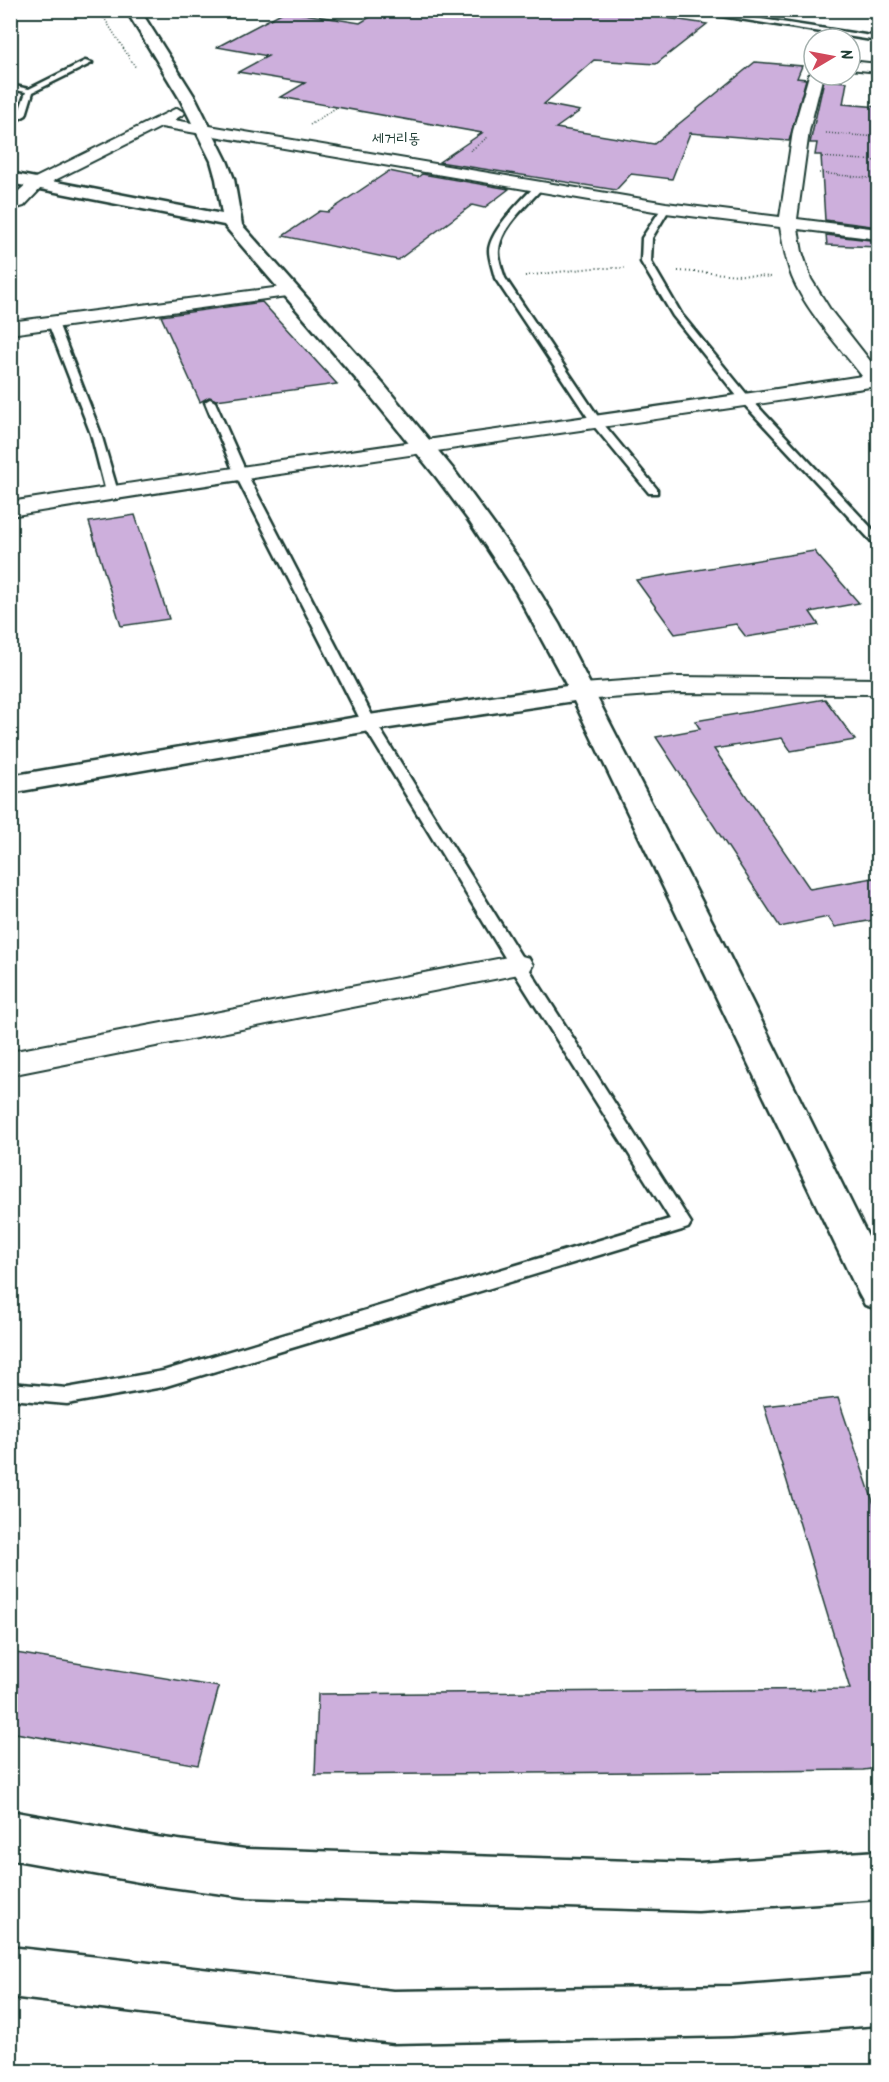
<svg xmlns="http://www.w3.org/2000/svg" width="889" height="2082" viewBox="0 0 889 2082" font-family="Kalam,'Poor Story',sans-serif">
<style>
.building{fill:#cdafdc;stroke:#1f3d34;stroke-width:1.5}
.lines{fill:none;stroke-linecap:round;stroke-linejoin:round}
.lane-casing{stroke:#1f3d34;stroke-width:5}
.street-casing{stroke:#1f3d34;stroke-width:4}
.secondary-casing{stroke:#1f3d34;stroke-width:5}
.path-far1{stroke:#1f3d34;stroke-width:1.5;stroke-dasharray:1 2;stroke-linecap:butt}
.path{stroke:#1f3d34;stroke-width:2;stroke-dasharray:1 3;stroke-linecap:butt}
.lane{fill:#fff;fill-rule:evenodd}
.street{fill:#fff;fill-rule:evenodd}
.secondary{fill:#fff;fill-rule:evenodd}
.labels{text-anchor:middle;stroke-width:4.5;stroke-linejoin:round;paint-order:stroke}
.far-neighbourhood-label{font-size:15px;fill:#1f3d34;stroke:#fff}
</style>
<rect width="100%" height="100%" fill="#fff"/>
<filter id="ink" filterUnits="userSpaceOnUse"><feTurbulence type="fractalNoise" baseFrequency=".0167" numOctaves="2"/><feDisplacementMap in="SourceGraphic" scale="12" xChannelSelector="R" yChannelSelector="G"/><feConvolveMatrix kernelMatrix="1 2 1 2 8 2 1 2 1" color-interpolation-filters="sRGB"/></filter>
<g filter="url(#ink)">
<g class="building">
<path d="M382,10H612L707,24L656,64L594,60L544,104L580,111L556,128L654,144L755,62L802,66L797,78L806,79L789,141L690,133L672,179L631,174L616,190L439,162L482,133L281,97L305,83L238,72L268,56L217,47L285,11L360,23Z"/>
<path d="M824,80L847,82L843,104L879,107V227L825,220L821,155H815L817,143H810Z"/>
<path d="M389,171L418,177L422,174L509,189L484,208L472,205L398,260L283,236L320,211L328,212Z"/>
<path d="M826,235L879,241V247L827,245Z"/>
<path d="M262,302L337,384L216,400L209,397L200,402L161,316Z"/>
<path d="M135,515L169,619L121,626L89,522Z"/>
<path d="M814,551L859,603L810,612L819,625L746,637L736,624L675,634L636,580Z"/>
<path d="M825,699L855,740L791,751L782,738L714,749L810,889L879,877V919L835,927L828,917L780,927L656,737L700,729L695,721Z"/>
<path d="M838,1398L879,1519V1768L863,1770L315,1775L318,1694L850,1689L764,1406Z"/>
<path d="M10,1652L219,1687L198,1765L10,1732Z"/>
</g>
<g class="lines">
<g class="lane-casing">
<g id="lane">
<path d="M683,10H703L878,37V41Z"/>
<path d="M85,61L92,63L33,92L26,115L10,124V118L19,112L26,92L10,89V85L29,89Z"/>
<path d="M536,185L543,187C529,204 501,226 499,250C498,259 502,269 505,278L601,421L657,489V493H649L593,425L495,278C493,269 489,259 489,250C491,229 522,200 536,185Z"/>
<path d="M666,205L670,208L652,238L651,262L682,315L749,397L878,535V544H874L741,401L673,316L641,262L642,238L663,206Z"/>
<path d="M50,321L58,323L101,434L118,492L116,494H108L106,492L91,434L48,323Z"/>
<path d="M210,399L215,402L246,472L376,723L524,961L691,1223L688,1228L682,1230L163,1387L67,1404L10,1399V1383L67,1388L163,1371L670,1219L512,969L362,723L234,472L205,402Z"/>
</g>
</g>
<g class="street-casing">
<g id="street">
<path d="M850,61L878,64V72L850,69Z"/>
<path d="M814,71V75H823L809,131L797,219L878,229V239L798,229L802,252L811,279L831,311L878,371V390L870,387C584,431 296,469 10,516V502C294,457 578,420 862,376C839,346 806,311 792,277C786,261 783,244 780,227L666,213L161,127L43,186L24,206L10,210V199L31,180L177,108L185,113L174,120L666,203L780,217L793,131L809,75Z"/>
<path d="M289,286L295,287L298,291L295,295L10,334V322Z"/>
<path d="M677,677L878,679V694L677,693L583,700L574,697L570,692L574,687L583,684Z"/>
<path d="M518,955L529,958L533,965L529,972L10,1075V1052Z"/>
</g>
</g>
<g class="secondary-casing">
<g id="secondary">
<path d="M126,10H140L196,99L227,161L234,179L242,225L384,385L453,469L521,562L559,624L720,937L878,1257V1309L865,1305L859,1294L574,701L369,731L10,793V776L369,715L567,686L516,592L469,521L437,478L369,394L224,225L10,183V173L222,214L216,179L211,161L180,99Z"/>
<path d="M10,1811L156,1837L245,1849L698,1863L878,1851V1899L698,1911L245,1897L156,1885L10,1859Z"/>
<path d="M10,1947L393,1991L732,1986L878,1975V2025L732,2036L393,2043L10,1997Z"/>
</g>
</g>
<g class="path-far1">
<path d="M99,10L136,68"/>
<path d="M310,125L337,107"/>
<path d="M826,133L878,137"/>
<path d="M470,151L488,137"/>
<path d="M822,157L878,161"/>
<path d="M819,173L878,179"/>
</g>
<g class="path">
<path d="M678,271L772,277"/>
<path d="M525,276L592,268H625"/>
</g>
<use href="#lane" class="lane"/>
<use href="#street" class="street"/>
<use href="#secondary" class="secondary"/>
</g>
</g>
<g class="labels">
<g class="far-neighbourhood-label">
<text x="396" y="143">세거리동</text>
</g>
</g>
<rect width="889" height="2082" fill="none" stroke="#fff" stroke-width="36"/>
<rect x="18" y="18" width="853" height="2046" fill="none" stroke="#1f3d34" stroke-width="2" filter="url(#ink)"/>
<g transform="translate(832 57) rotate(80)"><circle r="28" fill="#ffffff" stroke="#a5b1ae" stroke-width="1.5"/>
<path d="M0-4.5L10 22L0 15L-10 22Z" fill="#d1495b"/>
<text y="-9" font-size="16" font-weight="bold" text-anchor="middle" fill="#1f3d34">N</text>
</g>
</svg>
